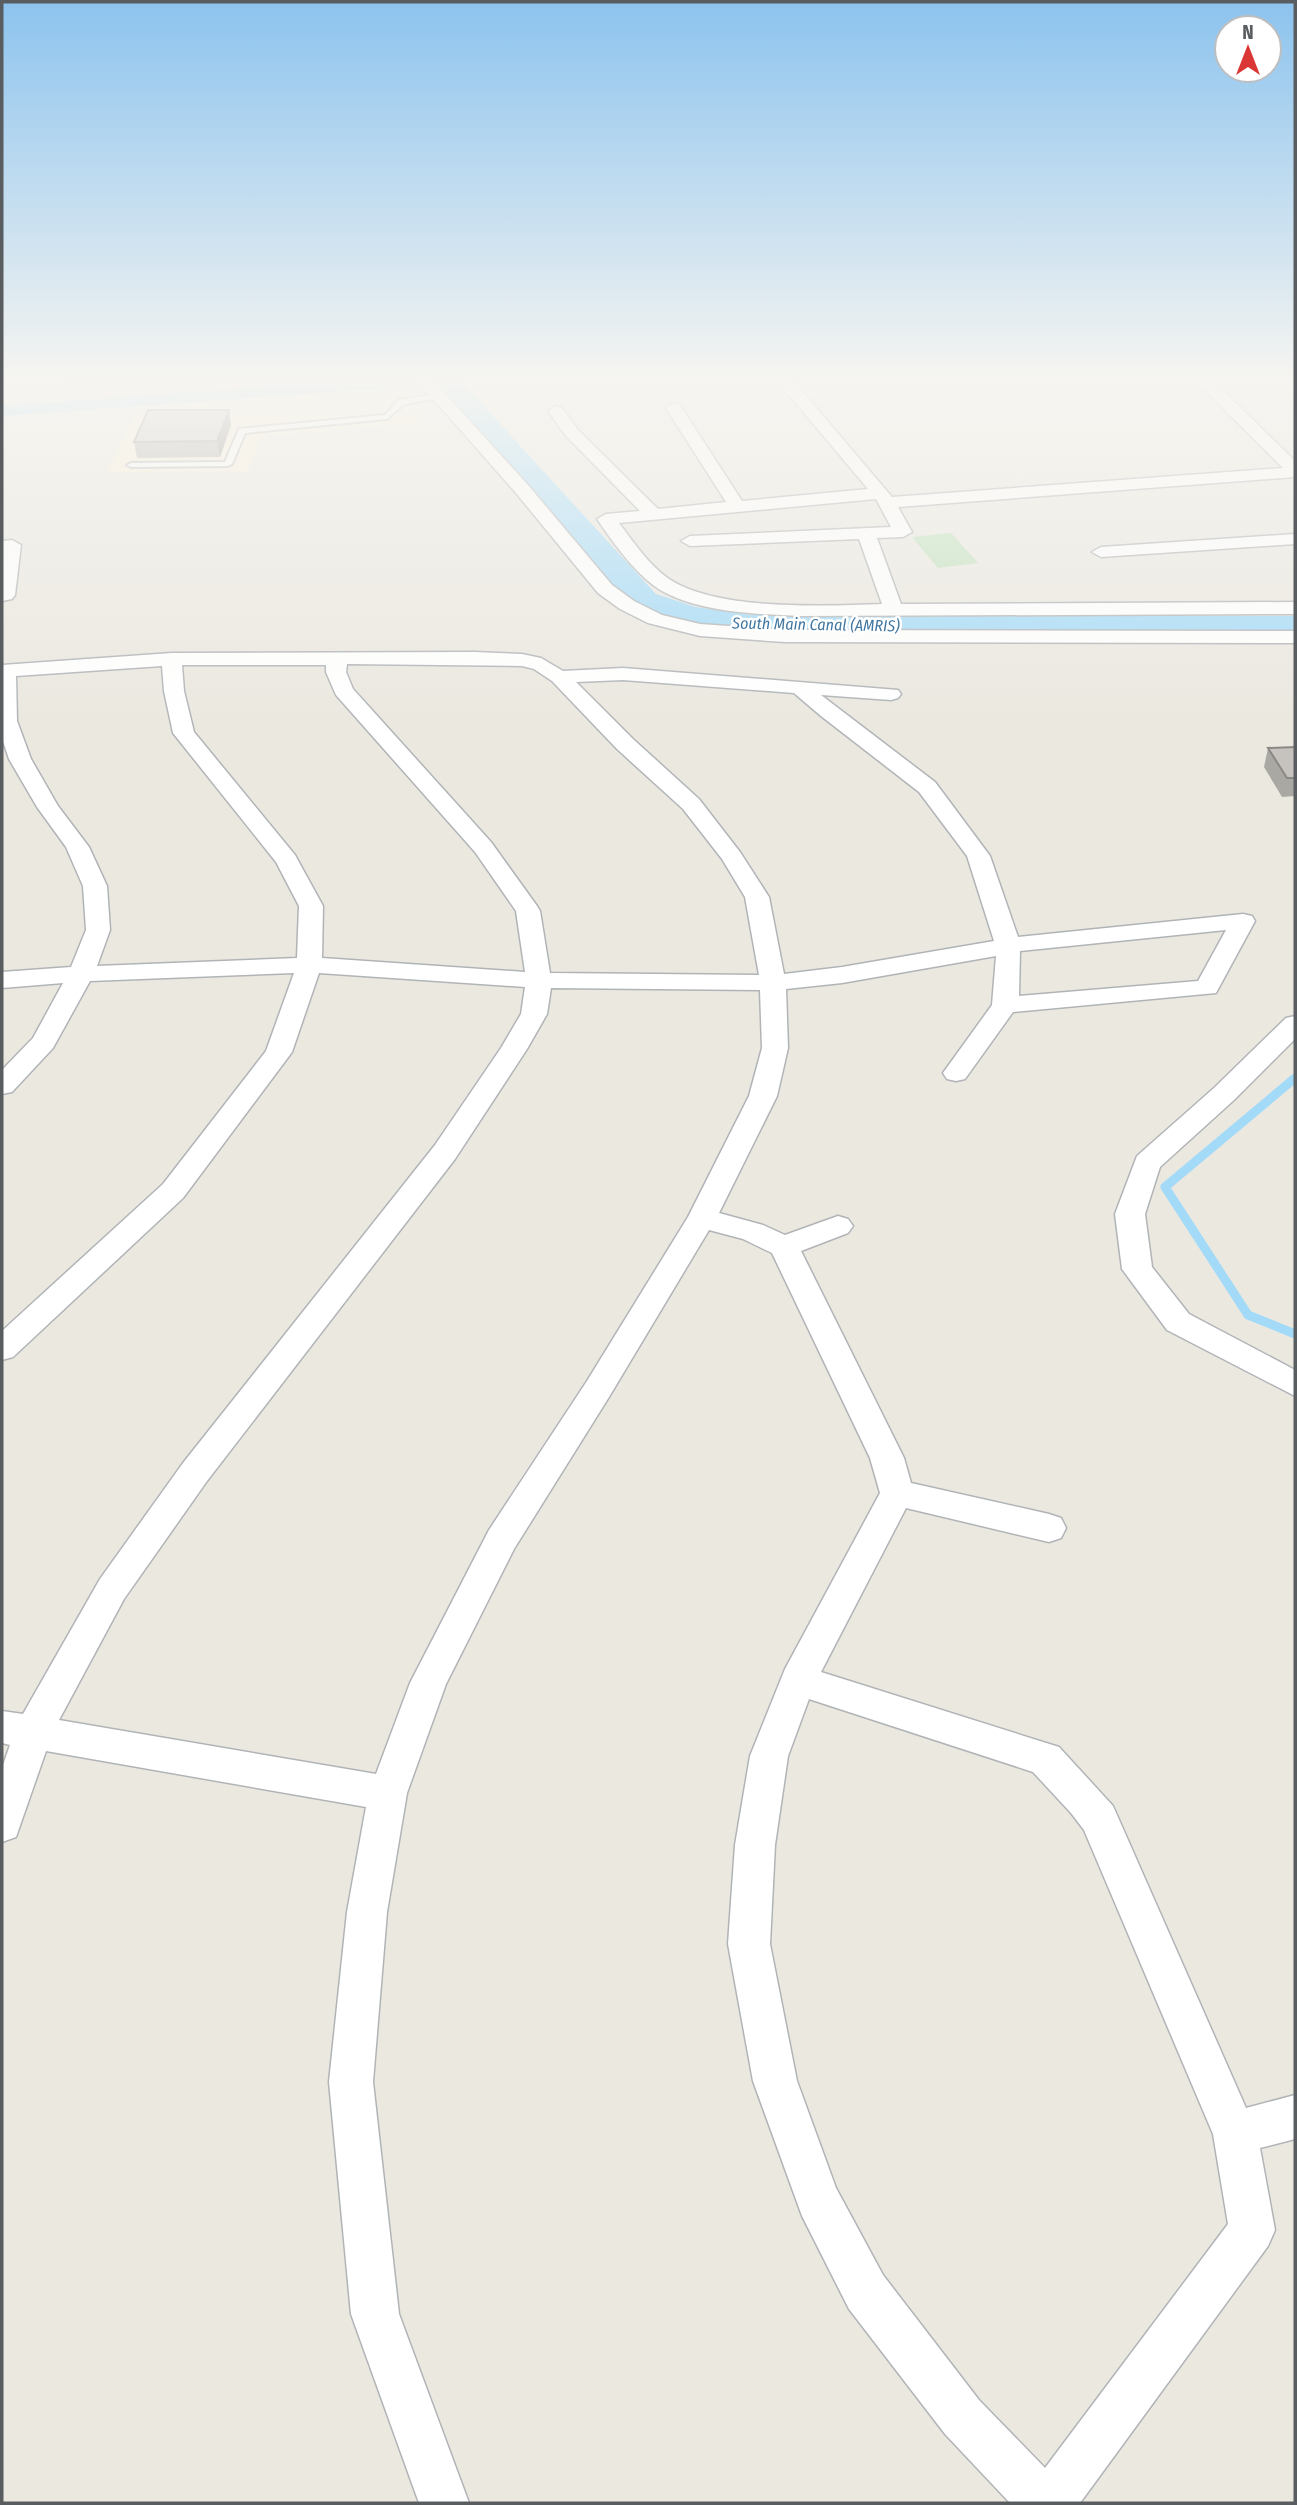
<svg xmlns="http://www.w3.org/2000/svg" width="1297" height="2505" viewBox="0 0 1297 2505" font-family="'Fira Sans Condensed',sans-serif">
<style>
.commercial{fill:#fbefd6}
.industrial{fill:#dddad5}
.green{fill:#c1e1be}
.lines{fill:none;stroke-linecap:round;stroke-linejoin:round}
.stream{stroke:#a3daf8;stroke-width:9}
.canal{fill:#a3daf8;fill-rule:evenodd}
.river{fill:#a3daf8;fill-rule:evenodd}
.service-casing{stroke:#b1b4b7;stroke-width:4}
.minor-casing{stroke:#b1b4b7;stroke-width:3}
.service{fill:#fff;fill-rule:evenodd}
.minor{fill:#fff;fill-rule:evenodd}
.wall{fill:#aaa8a3}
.shaded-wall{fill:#8b8885}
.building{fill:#c6c3be;stroke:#8b8885;stroke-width:2}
.labels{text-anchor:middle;stroke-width:5;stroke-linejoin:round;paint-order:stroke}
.far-water-label{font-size:16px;font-style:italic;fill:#4176a0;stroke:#fff}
</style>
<rect width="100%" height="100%" fill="#ebe8e0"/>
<path class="commercial" d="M404,387L425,409L414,423L260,437L248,471L108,472L137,409L144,405Z"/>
<path class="industrial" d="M66,376H406L408,377L65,401Z"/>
<path class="green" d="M951,533L978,563L938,568L912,537Z"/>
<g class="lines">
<path class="stream" d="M1295,1078L1165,1187L1248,1315L1295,1334"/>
<path class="canal" d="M416,376H449L452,379L443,384L2,416V406Z"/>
<path class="river" d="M425,376H456L656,594L696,607L750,615L1295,616V638L750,637L690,629L630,610Z"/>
<g class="service-casing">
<path id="service" d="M438,394H441V398L404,404L387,419L245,433L232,464L228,466L131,467L127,465L131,463L225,462L239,429L385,415L399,400Z"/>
</g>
<g class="minor-casing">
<g id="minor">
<path d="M413,376H429L528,485L612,585L634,601L662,615L700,624L785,630L1295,631V643L785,642L700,636L648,623L620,609L598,593L516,493Z"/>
<path d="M773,376H789L892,497L1283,468L1191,376H1208L1295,461V477L898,507L912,532L903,537L877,538L901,604L1295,602V614L799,616C755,614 689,612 653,585C631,568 613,542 597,519L606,514L640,511L566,436L548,411L556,406L562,408L578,430L658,509L726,502L666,408L674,403L680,405L742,501L868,489ZM876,499L891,527L690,536L681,541L690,546L859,539L882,604C825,606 717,611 669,579C649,565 634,543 619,523Z"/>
<path d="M1295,534V544L1101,557L1092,552L1101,547Z"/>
<path d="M12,540L21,545L15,595L12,599L2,601V541Z"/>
<path d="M475,652L522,654L541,658L563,671L623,668L898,690L901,694L898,698L891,700L821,695L935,782L990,856L1018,937L1243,914L1252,916L1255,921L1216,993L1013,1012L965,1079L956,1081L947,1079L943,1073L992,1005L996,956L842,983L786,989L788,1048L777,1096L719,1213L763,1225L785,1235L838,1216L848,1219L853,1226L848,1233L801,1251L904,1458L911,1483L1049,1514L1061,1518L1066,1528L1061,1538L1049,1542L906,1508L821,1672L1059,1747L1113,1806L1246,2108L1295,2095V2139L1260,2148L1275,2230L1268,2246L1080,2503H1010L945,2434L849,2309L802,2216L753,2081L728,1944L735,1845L750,1756L785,1669L880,1493L870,1458L772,1253L743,1239L709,1230L609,1397L514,1549L446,1684L407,1793L387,1912L373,2082L399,2314L469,2503H419L351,2314L329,2082L347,1912L366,1807L46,1751L16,1837L2,1842V1768L10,1745L2,1743V1711L23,1714L100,1579L183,1463L435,1145L501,1048L521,1014L525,987L319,973L292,1052L183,1198L13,1357L2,1360V1331L163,1184L266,1051L294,973L90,981L53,1048L12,1092L2,1094V1070L33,1038L63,983L2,988V972L71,967L86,930L83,886L66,847L37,807L9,759L2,738V665L172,653ZM347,664L522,666L534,669L552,681L617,749L683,809L722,859L745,897L759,975L550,973L540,911L537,906L491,842L353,689L346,672ZM182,665H326V672L336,695L475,852L516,911L525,972L322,958L323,906L295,855L194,732L184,691ZM162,666L164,691L173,733L276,862L299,906L297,958L97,966L110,930L107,886L89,847L58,806L31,759L17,721L16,676ZM623,680L794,693L821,716L919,792L967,856L994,941L842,967L784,974L769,897L740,852L699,799L633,739L576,682ZM1226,930L1198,981L1019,996L1020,951ZM551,988L760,990L762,1048L749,1096L688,1217L587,1381L489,1530L410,1683L376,1774L59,1720L124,1599L207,1481L455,1159L527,1049L547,1014ZM809,1699L1033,1772L1071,1813L1084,1830L1213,2134L1228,2224L1045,2468L979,2400L883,2275L836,2188L797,2081L770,1944L775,1845L788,1756Z"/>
<path d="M1295,1016V1039L1234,1100L1160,1167L1145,1214L1152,1267L1189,1314L1295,1370V1396L1167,1330L1122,1269L1115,1214L1137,1156L1214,1088L1286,1018Z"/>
</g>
</g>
<use href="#service" class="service"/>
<use href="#minor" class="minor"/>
</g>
<g class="wall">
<path d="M231,425L220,457L137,458L134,442Z"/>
<path d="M1295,747V796L1282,797L1264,767L1268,748Z"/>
</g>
<path class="shaded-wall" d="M229,410L231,425L220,457L217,441Z"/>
<g class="building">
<path d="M148,410H229L217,441L134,442Z"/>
<path d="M1295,747V778H1287L1268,748Z"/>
</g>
<linearGradient id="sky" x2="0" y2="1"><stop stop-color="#8cc3ee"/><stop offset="0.52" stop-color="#f6f5f1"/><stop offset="1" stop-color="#f6f5f1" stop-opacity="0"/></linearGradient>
<rect width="1297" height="726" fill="url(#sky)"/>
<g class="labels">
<g class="far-water-label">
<text transform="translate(816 624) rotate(1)" y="6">South Main Canal (AMRIS)</text>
</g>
</g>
<rect width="1297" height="2505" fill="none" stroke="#595d60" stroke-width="7"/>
<g transform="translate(1248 49)"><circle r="33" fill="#ffffff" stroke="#bdbebf" stroke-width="2"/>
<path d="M0-5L12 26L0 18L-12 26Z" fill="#db3636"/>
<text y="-10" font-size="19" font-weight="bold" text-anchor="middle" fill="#595d60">N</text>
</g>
</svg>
